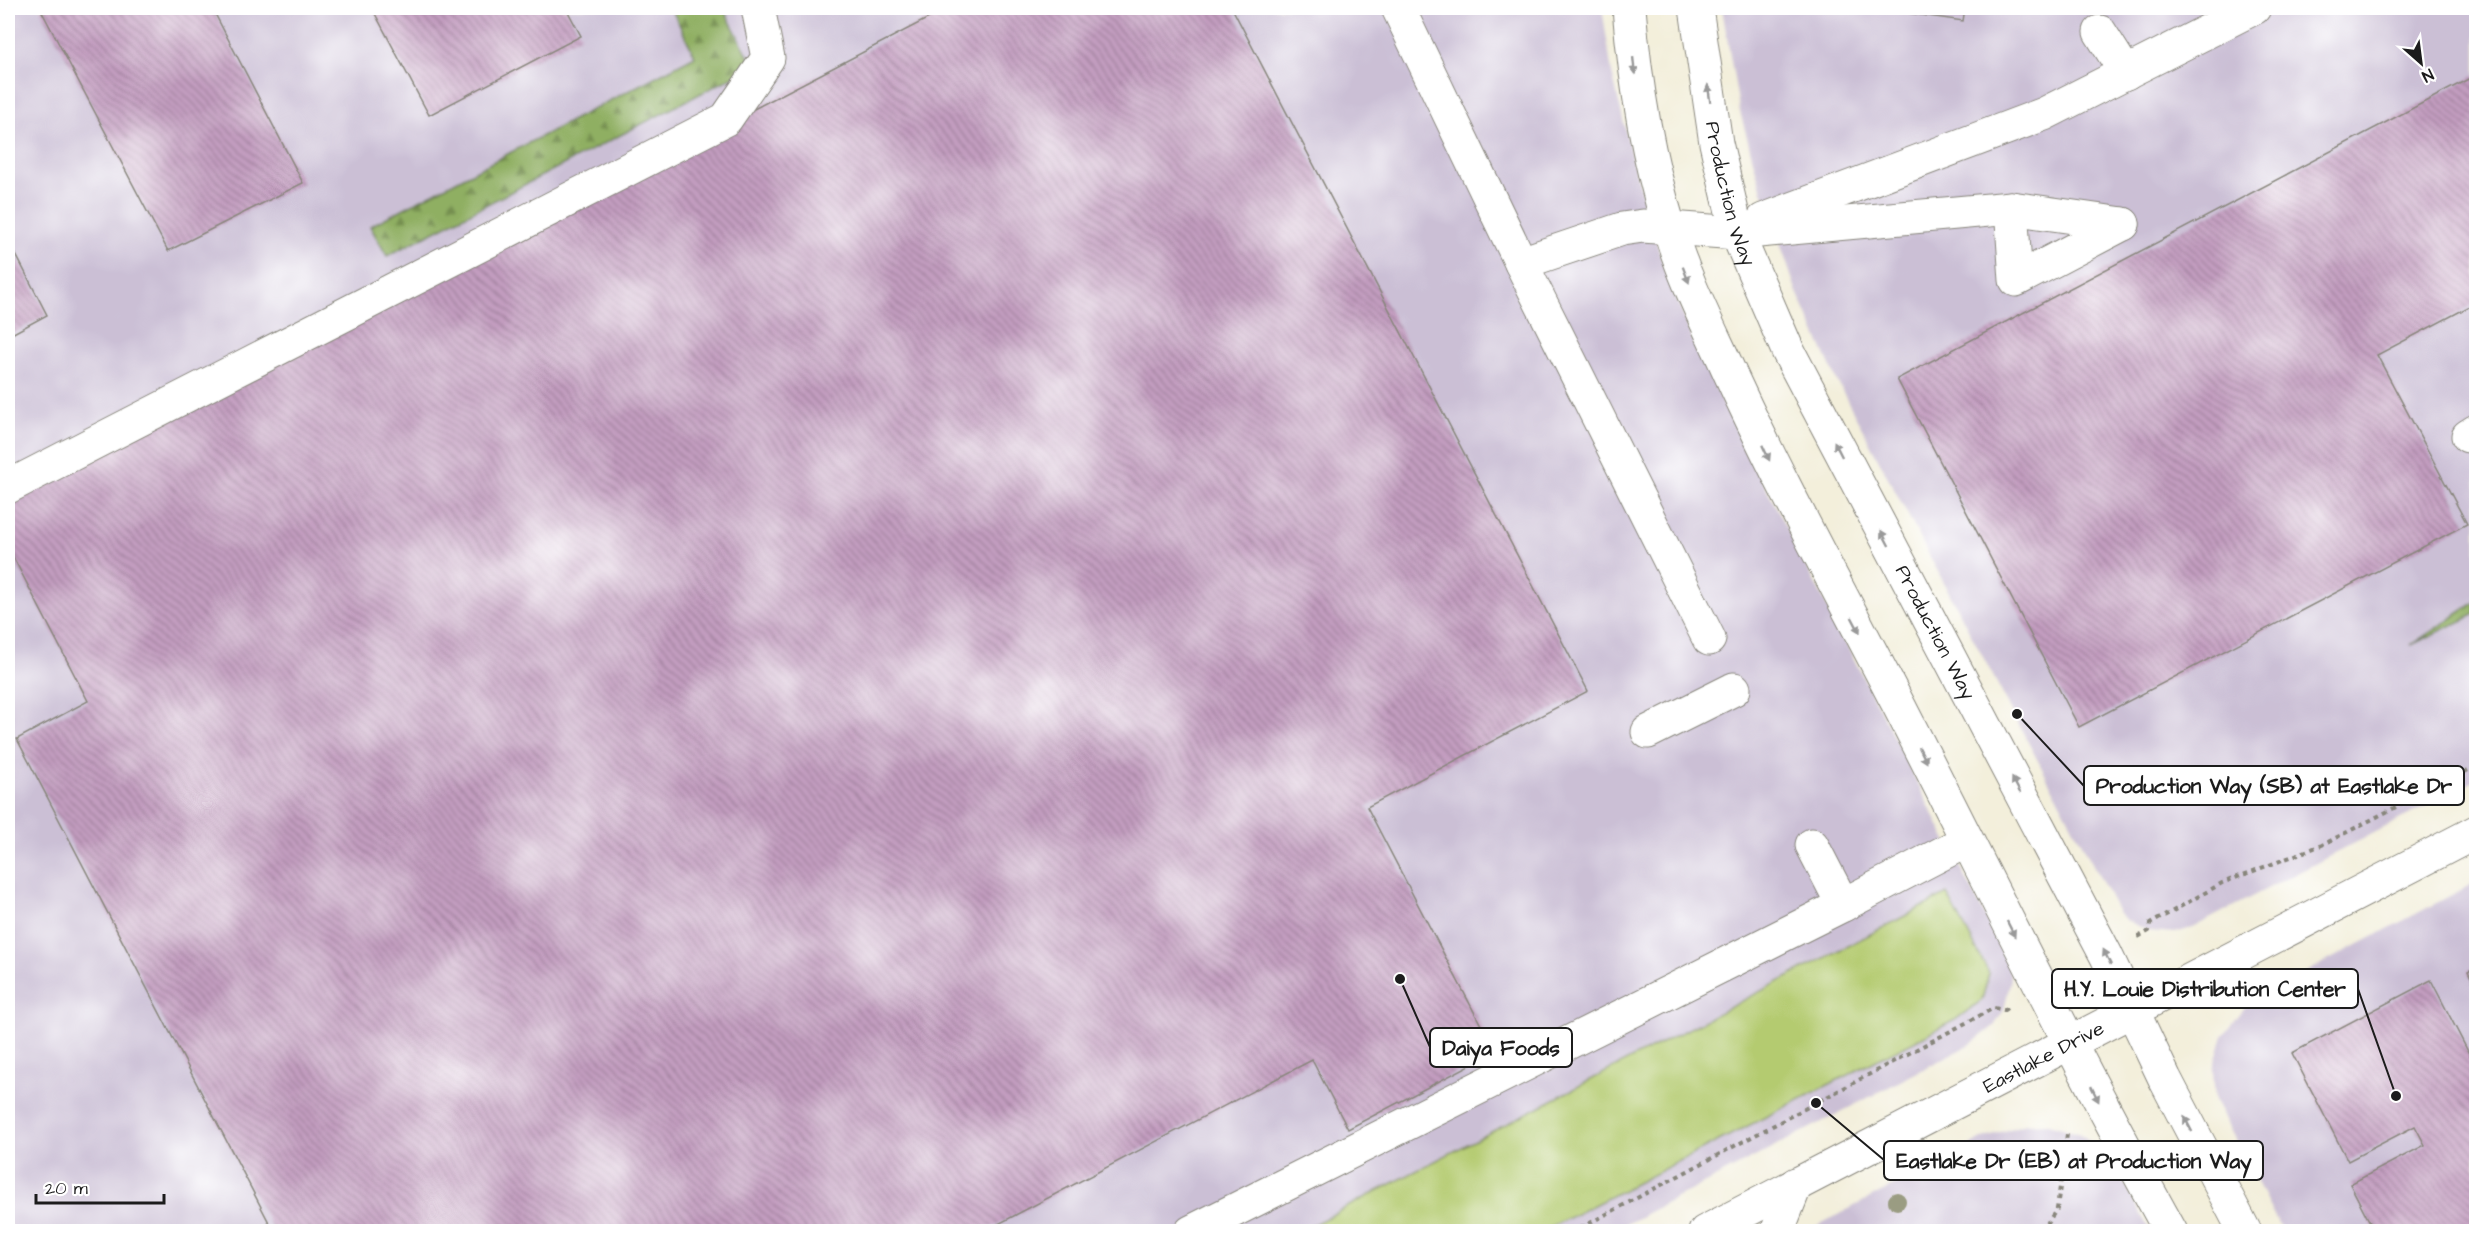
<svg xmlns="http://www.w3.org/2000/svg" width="2484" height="1239" viewBox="0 0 2484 1239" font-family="'Architects Daughter',sans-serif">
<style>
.industrial{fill:#cbbfd5}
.grass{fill:#b4cb70;stroke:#687446;stroke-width:1.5}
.forest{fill:url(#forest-firs);stroke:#56663f;stroke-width:1.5}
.building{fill:url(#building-back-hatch)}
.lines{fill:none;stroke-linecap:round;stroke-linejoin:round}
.minor-casing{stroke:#88867c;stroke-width:35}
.path{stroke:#88867c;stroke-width:4;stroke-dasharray:4.5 4.5;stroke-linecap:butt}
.minor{stroke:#fff;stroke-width:33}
.tree{fill:#9a9c82}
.oneway{fill:#999}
.labels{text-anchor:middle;stroke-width:4.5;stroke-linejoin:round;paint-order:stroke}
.street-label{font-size:20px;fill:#1c1c1c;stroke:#fff}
.leader{fill:none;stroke:#1c1c1c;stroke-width:2}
.callout-dot{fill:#1c1c1c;stroke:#fff;stroke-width:2}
.callout{fill:#fff;stroke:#1c1c1c;stroke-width:2}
.callout-label{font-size:21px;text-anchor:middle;font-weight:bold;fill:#1c1c1c}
</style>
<defs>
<pattern id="forest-firs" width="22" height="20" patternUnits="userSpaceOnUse" patternTransform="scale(1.5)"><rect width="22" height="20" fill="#8faf62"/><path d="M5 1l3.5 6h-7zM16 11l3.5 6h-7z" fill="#748e50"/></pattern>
<pattern id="building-back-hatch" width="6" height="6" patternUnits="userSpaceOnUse" patternTransform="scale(1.5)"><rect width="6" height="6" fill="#c39dc0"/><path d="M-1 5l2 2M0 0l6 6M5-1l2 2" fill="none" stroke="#9e7f9b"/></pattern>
</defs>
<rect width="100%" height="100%" fill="#fff"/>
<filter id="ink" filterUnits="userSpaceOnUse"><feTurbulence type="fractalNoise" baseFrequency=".0167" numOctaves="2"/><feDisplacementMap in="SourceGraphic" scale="12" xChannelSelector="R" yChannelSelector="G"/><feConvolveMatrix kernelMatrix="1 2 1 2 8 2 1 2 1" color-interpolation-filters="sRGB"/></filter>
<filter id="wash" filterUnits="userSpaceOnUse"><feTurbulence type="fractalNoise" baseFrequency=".008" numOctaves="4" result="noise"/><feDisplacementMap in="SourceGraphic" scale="24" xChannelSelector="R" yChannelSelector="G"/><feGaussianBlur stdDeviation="1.35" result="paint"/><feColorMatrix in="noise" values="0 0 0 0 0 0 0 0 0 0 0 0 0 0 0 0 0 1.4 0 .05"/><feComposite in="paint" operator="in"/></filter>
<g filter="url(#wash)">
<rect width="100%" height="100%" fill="#f3efdb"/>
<g class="industrial">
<path d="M8,8H1602L1612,73L1633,163L1665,270L1700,358L1973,892L2008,964L2011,978L2004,1010L1994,1026L1971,1044L1613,1231H13L8,1219Z"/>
<path d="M1722,8H2476V780L2192,928L2175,933L2149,931L2126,920L2118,912L1838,383L1796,290L1760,185L1739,108Z"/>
<path d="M2476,882V1231H2282L2215,1100L2213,1069L2223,1036L2245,1007L2263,995Z"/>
<path d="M2045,1123L2081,1134L2111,1159L2150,1231H1807L1986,1137L2025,1124Z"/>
</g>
<path class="grass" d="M1947,894L1989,973L1982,1000L1955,1020L1543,1231H1301Z"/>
<g class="forest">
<path d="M671,8H723L754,66L387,256L370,226L695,56Z"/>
<path d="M2476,602V614L2411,645Z"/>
</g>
<g id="blocks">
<g class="building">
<path d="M40,8H212L303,183L168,251Z"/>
<path d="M372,8H566L581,36L429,115Z"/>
<path d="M948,8H1232L1588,691L1367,807L1495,1052L1348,1129L1312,1060L983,1232H274L17,739L88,701L8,547V497Z"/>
<path d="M1872,8H1965L1963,21Z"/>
<path d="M2476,75V303L2377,355L2467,524L2079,727L1897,379Z"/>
<path d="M8,239L47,315L8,336Z"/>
<path d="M2476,967V988L2468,971Z"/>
<path d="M2431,980L2476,1067V1232H2375L2350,1184L2425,1145L2415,1126L2348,1161L2292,1053Z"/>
</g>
</g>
</g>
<g filter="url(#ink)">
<use href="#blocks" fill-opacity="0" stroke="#88867c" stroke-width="1.5"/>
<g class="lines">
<g class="minor-casing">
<g id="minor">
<path d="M1398,8L1521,263"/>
<path d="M1629,8C1635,82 1647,155 1669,227C1682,272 1703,315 1723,358C1776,476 1838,588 1897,702C1988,879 2074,1058 2171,1232"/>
<path id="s1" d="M1696,8L1716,143L1737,233L1788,351L2106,955L2165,1079L2245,1232"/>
<path d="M2100,32L2126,73"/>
<path d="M2011,208L2016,280L2123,224"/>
<path d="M1763,220L2044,114L2254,8"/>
<path d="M2468,436L2476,431"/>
<path d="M8,487L726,119L768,58L758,8"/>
<path d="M1709,639L1521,263L1622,229L1643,226L1737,233L2011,208L2123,224"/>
<path d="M1648,732L1734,689"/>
<path d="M1812,845L1843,905L1966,841"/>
<path d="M1191,1232L1843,905"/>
<path id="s2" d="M1705,1232L2476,832"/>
<path d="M1777,1232L1796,1184"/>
</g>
</g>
<g class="path">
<path d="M2138,937L2149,931L2150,924L2222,883L2322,845L2476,766"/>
<path d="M1573,1232L1994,1008L2004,1010L2010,1006"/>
<path d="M2041,1232L2057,1209L2067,1134"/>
</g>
<use href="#minor" class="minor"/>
</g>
<circle class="tree" cx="1897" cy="1201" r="9"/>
<defs><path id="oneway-solid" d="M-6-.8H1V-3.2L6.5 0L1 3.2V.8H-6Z" transform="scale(1.5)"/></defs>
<g class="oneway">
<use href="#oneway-solid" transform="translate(1634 66) rotate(84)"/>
<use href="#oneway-solid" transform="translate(1709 93) rotate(-98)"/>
<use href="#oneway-solid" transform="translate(1686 275) rotate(69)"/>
<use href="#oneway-solid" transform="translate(1838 449) rotate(-117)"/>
<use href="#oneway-solid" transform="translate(1766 453) rotate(65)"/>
<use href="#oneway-solid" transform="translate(1885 538) rotate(-118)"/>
<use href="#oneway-solid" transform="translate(1856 625) rotate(62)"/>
<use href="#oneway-solid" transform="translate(1923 755) rotate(63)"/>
<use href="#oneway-solid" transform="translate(2016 785) rotate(-118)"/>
<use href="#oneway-solid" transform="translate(2011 929) rotate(63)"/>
<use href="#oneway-solid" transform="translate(2107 957) rotate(-116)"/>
<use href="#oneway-solid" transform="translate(2095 1094) rotate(64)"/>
<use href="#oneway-solid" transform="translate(2188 1124) rotate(-118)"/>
</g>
</g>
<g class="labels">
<g class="street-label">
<text dy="7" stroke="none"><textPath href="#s1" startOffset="189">Production Way</textPath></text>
<text dy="7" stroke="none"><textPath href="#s1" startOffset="675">Production Way</textPath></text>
<text dy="7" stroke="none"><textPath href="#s2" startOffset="381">Eastlake Drive</textPath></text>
</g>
</g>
<path class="leader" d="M2017 714L2084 786M2396 1096L2358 989M1400 979L1430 1047M1816 1103L1884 1160"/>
<g class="callout-dot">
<circle cx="2017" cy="714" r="6"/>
<circle cx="2396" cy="1096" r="6"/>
<circle cx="1400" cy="979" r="6"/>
<circle cx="1816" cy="1103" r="6"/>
</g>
<g class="callout">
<rect x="2084" y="766" width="380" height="39" rx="6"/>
<rect x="2052" y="969" width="306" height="39" rx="6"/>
<rect x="1430" y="1028" width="142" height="39" rx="6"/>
<rect x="1884" y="1141" width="379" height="39" rx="6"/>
</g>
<g class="callout-label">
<text x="2274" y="793">Production Way (SB) at Eastlake Dr</text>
<text x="2205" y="996">H.Y. Louie Distribution Center</text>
<text x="1501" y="1055">Daiya Foods</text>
<text x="2074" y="1168">Eastlake Dr (EB) at Production Way</text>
</g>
<rect width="2484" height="1239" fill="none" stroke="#fff" stroke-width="30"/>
<g transform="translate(2421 63) rotate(152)" stroke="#ffffff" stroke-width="4.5" paint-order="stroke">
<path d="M0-4.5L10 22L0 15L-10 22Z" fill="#1c1c1c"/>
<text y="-9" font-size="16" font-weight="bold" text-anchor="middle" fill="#1c1c1c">N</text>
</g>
<path d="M36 1194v9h128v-9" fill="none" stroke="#1c1c1c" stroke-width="3"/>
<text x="45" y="1194" font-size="18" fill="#1c1c1c" stroke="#ffffff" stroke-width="4.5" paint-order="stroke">20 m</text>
</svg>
